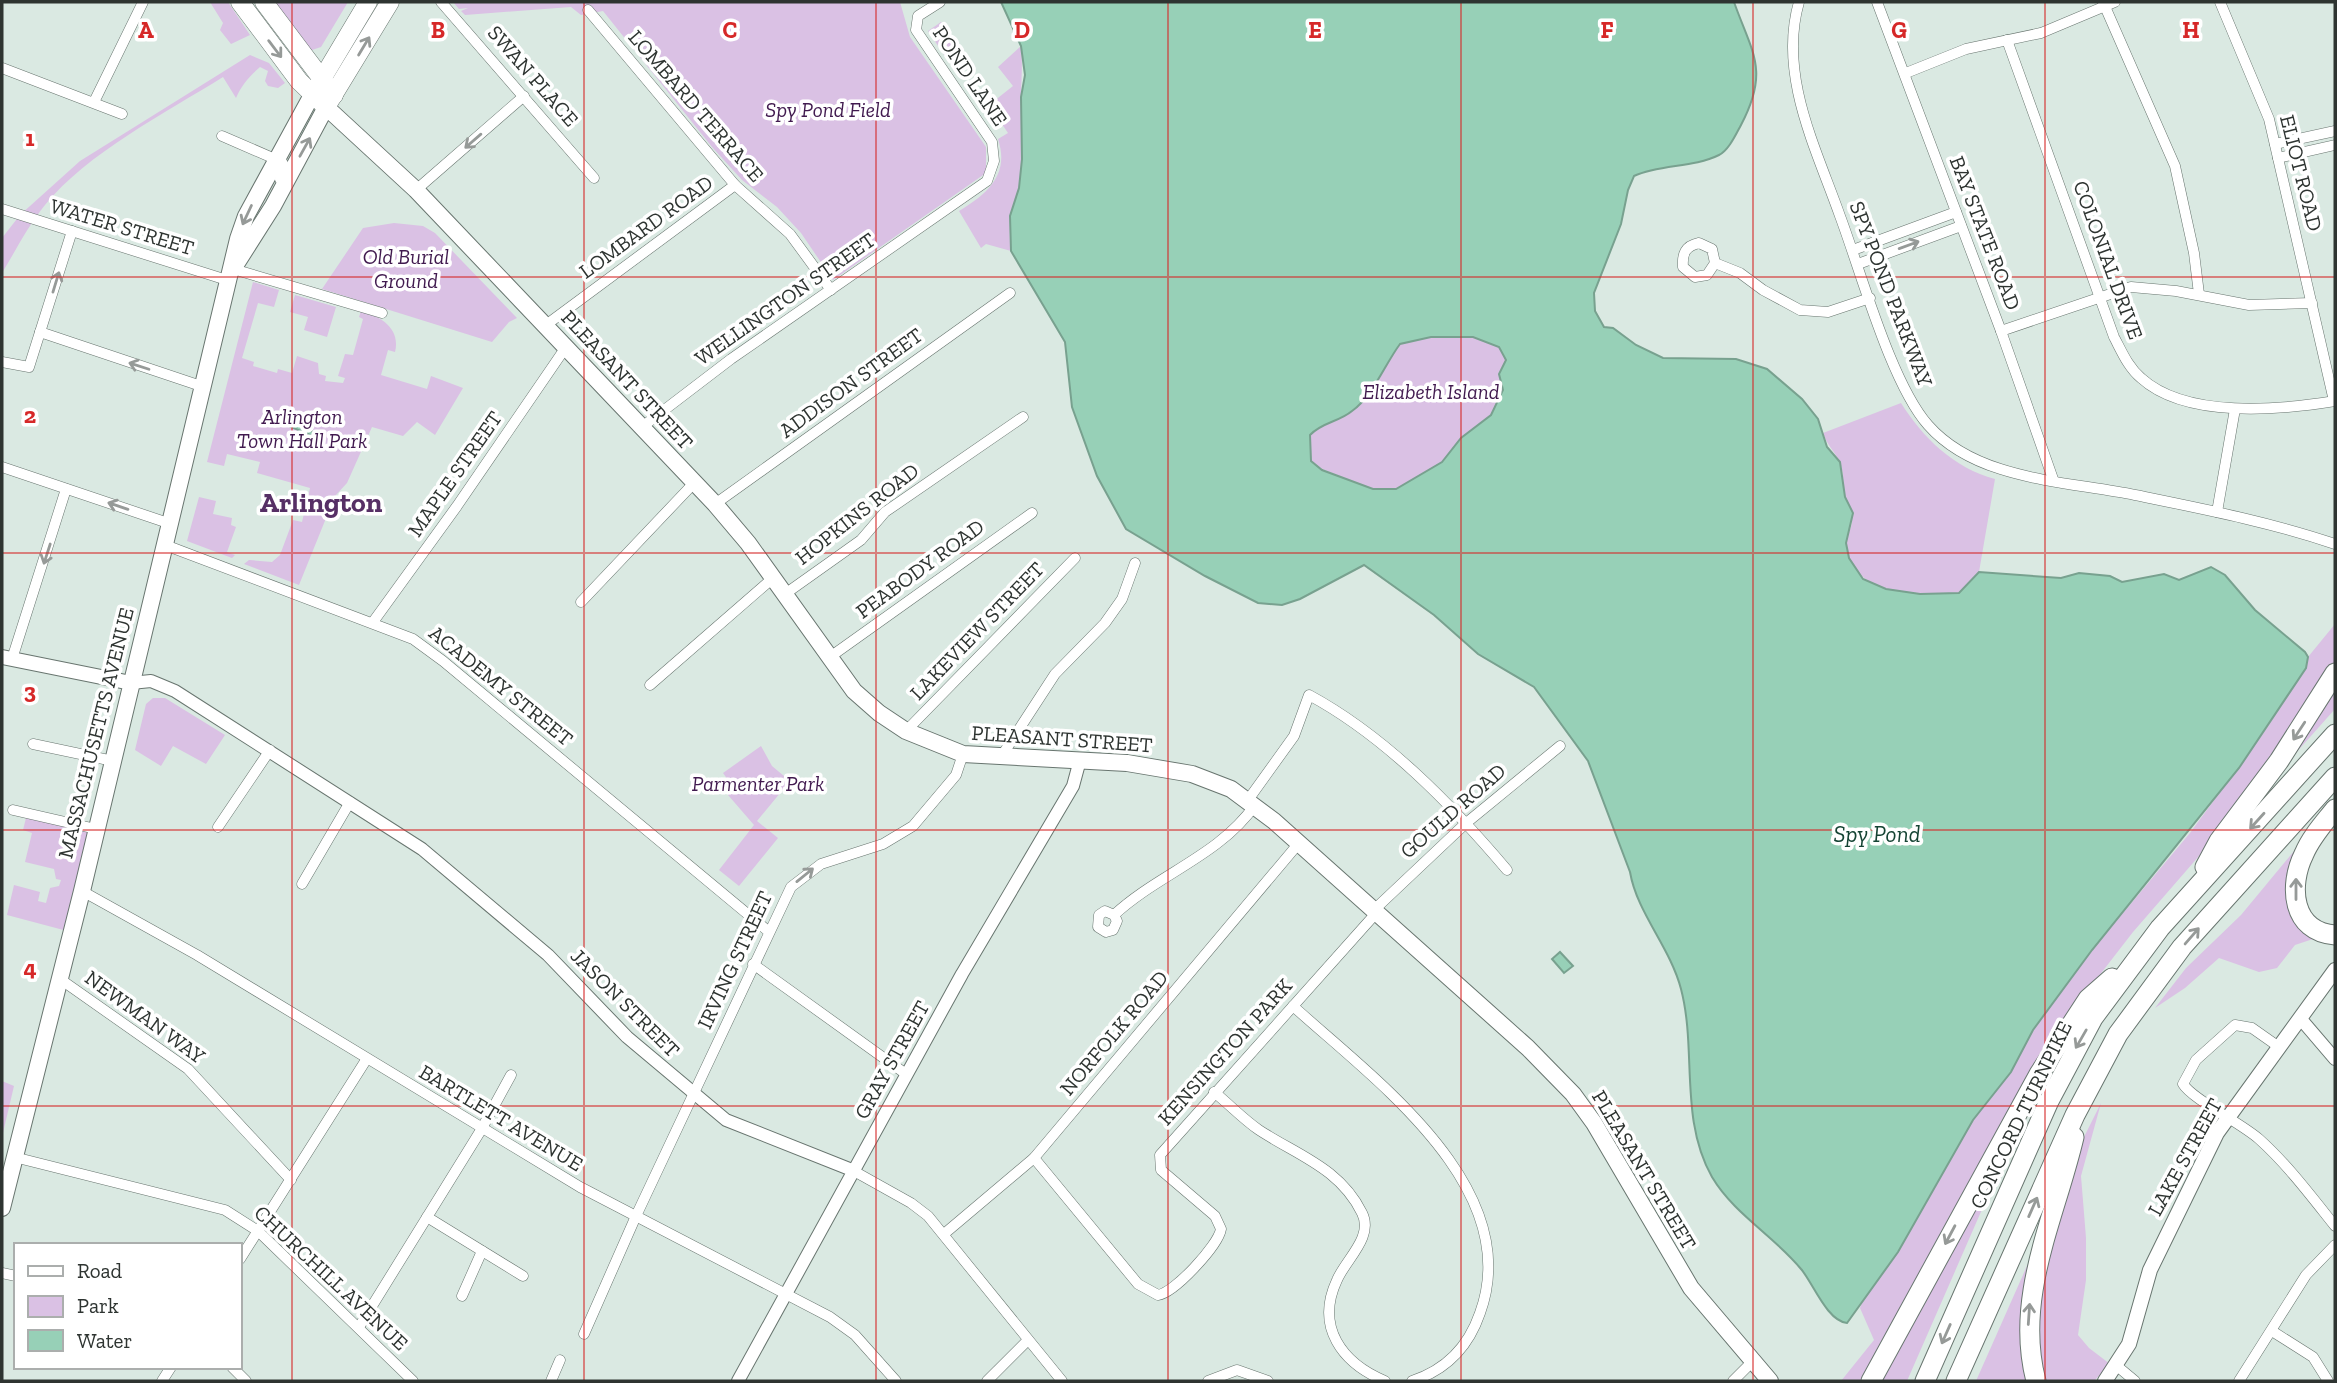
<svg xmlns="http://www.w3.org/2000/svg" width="2337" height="1383" viewBox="0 0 2337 1383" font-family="'Zilla Slab',serif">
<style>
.green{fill:#dac1e4}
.water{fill:#97d0b7;stroke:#78a18f;stroke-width:2;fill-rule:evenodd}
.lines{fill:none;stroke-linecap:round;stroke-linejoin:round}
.minor-casing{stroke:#68756f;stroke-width:11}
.tertiary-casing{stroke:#68756f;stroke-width:14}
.secondary-casing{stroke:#68756f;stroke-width:16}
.primary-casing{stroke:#68756f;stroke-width:18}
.trunk-casing{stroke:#68756f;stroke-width:19}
.motorway-casing{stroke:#68756f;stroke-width:21}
.minor{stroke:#fff;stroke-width:10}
.tertiary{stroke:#fff;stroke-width:12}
.secondary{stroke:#fff;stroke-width:14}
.primary{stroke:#fff;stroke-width:16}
.trunk{stroke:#fff;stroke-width:18}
.motorway{stroke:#fff;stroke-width:19}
.oneway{stroke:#969a98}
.grid{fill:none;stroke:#d62828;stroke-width:2;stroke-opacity:0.55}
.labels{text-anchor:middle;stroke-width:7;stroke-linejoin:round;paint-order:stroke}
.street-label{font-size:21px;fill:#2e3431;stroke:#fff}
.park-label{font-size:21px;font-style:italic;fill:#411a4f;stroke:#fff}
.water-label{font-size:23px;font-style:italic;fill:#154434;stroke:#fff}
.district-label{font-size:28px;font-weight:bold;fill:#562f65;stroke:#fff}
.grid-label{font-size:23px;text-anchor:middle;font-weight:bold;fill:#d62828;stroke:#fff;stroke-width:7;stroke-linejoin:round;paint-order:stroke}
</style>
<rect width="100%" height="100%" fill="#dae9e2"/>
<g class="green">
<path d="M210,2H228L250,35L231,44L220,30L223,23Z"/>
<path d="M274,2H348L321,47L309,51Z"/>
<path d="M453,2H900L910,37L986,147V173L833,280L801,233L777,207L742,180L712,147L603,11L581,15L571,7L465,15L461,11L468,8L459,9Z"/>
<path d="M941,22L963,52L949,62L928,31Z"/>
<path d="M1021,46C1023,65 1021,81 1021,100C1021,129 1025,158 1019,187C1014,213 1007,223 1011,251L986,244L981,248L959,211C987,194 1010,175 998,139L1008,133L989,105L1013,86L998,67Z"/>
<path d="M250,55L269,63L285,83L278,88L268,86L265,81L268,71L260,67C250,76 242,84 236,98L223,77C167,112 87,153 45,205C28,226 16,250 2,273V238L20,215L80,161Z"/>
<path d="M394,223L423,226L435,233L517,318L509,322L492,342L322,289L363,228Z"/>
<path d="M253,282L279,290L274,307L258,303L242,358L254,362L253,366L277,373L278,369L292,373L297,356L318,363L319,374L326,376L325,381L343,383L345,378L338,376L345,354L353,355L363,319L359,317L361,311C380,316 401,328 395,352L388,350L381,375L427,389L431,376L463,388L435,435L417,422L403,436L372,427L347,483L335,496L299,585L244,564L249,560L272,562L280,555L293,520L302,522L310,488L257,473L260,462L227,454L224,466L207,462Z"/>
<path d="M295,295L336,307L327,337L304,330L308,317L290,312Z"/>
<path d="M1431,337H1473L1499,347L1506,360L1499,374L1503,390L1491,415L1461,438L1442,462L1396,489H1373L1322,469L1311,461L1310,435C1323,420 1346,419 1361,404C1376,388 1386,362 1400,344Z"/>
<path d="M1901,403C1923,438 1954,468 1995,479L1979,572L1959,593C1919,593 1858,600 1847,549C1844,537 1853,529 1852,518C1851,511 1847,504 1845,497C1842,485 1845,472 1839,461C1834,450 1827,445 1823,433Z"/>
<path d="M199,497L216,501L213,514L232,518L231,525L236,527L227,552L235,555L232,558L187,541Z"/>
<path d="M2335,624V663L2304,713L2219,833L2133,932L2071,1012L1864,1381H1841L1874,1340L1860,1308L1863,1300L1898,1252L1973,1120L2011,1072L2033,1030L2092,950L2190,833L2264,732L2306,668L2308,657Z"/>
<path d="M2335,682V709L2286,764Z"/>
<path d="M153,698H165L225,735L206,764L173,746L161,766L135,750L146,704Z"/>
<path d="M761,746L772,766L790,781L757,821L778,838L739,886L719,870L754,825L728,795L733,787L723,773Z"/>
<path d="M27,814L96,829L71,932L7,915L14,885L40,892L38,901L46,903L50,888L59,886L61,880L56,879L54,869L25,862L32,833L23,830Z"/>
<path d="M2299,845L2291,872L2316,938L2295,945L2277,968L2259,972L2219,958L2185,988L2155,1008L2186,968L2241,915Z"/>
<path d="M2,1081L14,1086L2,1137Z"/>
<path d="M2101,1103L2081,1176L2086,1238V1280L2078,1335L2089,1348L2110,1364L2094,1381H2041L2034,1310L2076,1153Z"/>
<path d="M2015,1134L1907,1381H1876Z"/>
<path d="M2034,1250L2029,1381H1976Z"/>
</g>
<g class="water">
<path d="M1001,2H1734C1752,53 1770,70 1741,125C1736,134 1729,150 1719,155C1693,168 1661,164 1634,176L1628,190L1621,224L1594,293L1595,311L1604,327L1613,328L1636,345L1663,358L1736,359L1767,369L1802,399L1818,419L1827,447L1840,462L1845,497L1853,513L1846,543L1849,558L1863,579L1886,589L1920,594L1959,593L1979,572L2061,578L2079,573L2110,576L2122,582L2164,574L2179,580L2211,567L2225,575L2255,610L2305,652L2308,657L2306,668L2239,768L2092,950L2033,1030L2011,1072L1973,1120L1898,1252L1847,1323C1827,1321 1813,1283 1801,1269C1774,1236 1734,1214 1712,1177C1679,1119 1697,1050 1681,989C1670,947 1637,913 1630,872L1588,761L1534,687L1478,654L1434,615L1364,565L1300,599L1282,605L1258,603L1205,576L1126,529L1097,476L1072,407L1065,342L1011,251L1010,216L1019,188L1022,159L1021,97L1025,75L1021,46ZM1431,337H1473L1499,347L1506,360L1499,374L1503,390L1491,415L1461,438L1442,462L1396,489H1373L1322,470L1311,461L1310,435C1322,422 1339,422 1352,411C1373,396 1385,364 1400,344Z"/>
<path d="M282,416L321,436L320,439L279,422Z"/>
<path d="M1560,952L1573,966L1564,973L1552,959Z"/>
</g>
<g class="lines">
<g class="minor-casing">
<g id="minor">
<path d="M441,2L594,178"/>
<path d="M1799,2C1778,75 1816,148 1840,216C1861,272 1891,383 1928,425C1977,481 2068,481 2135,495C2203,509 2270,522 2335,544"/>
<path d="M1877,2L2001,331L2053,479"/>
<path d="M2103,2L2175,166L2194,253L2199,294"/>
<path d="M2220,2L2269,119L2334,401"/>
<path d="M588,10L735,185L790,234L831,290"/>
<path d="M2007,40L2114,337C2122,352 2128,367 2141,378C2186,419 2280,410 2335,401"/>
<path d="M2,68L122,114"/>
<path d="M1906,73L1966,49L2041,33L2115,2"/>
<path d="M94,102L143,2"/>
<path d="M222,136L282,162L285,168L280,179"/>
<path d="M2275,144L2335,131"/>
<path d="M2278,158L2335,145"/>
<path d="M416,190L524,96"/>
<path d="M2,209L230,281"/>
<path d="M1853,250L1956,212"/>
<path d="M1715,263L1712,249L1699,243C1685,246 1682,254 1683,267L1695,277L1707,275L1715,263L1740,273L1763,290L1800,310L1828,312L1870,298"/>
<path d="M1858,264L1961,226"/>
<path d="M233,269L382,313"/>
<path d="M546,325L735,185"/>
<path d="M2001,331L2131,287L2176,291L2249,305L2312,303"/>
<path d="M40,332L204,387"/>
<path d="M2,362L29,367L72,231"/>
<path d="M642,427L731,359L987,181L994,161L992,142L916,30L918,16L940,2"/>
<path d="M2,467L171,524"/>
<path d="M715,504L1010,293"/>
<path d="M2217,512L2235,409"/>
<path d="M165,545L413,639L443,661L768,931"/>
<path d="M785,594L861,540L885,512L1023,417"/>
<path d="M581,602L694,483"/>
<path d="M373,622L457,506L566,347"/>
<path d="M830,657L1032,513"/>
<path d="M12,659L66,489"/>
<path d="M650,685L773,578"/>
<path d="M906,731L1075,558"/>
<path d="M33,744L113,761"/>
<path d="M1001,757L1055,674L1105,623L1122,599L1135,563"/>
<path d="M1248,800L1294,736L1309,695C1385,736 1452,805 1507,870"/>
<path d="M13,810L96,829"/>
<path d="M218,827L270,750"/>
<path d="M302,884L350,802"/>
<path d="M82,891L197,955L580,1187L830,1317L855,1335L896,1381"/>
<path d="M1375,909L1465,824L1560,746"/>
<path d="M1114,915L1117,921L1113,930L1106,932L1098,927L1099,915L1105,911L1114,915C1158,874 1219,856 1255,805"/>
<path d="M753,964L906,1074"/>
<path d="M60,979L188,1069L291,1180"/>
<path d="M1293,1006C1372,1078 1526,1187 1480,1313C1468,1348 1446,1370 1412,1381"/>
<path d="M2279,1047L2252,1028L2235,1025L2196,1060L2183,1084C2192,1099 2241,1123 2259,1139C2287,1164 2311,1196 2335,1226"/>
<path d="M1214,1092C1229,1104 1243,1119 1259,1130C1297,1155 1340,1168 1362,1213C1374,1237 1346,1259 1337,1280C1315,1327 1342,1363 1385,1381"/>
<path d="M14,1157L225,1210L258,1231L413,1381"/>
<path d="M1034,1158L1138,1284L1158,1295C1174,1293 1218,1246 1221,1229L1215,1216L1161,1170L1160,1155L1378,911"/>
<path d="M852,1170L911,1203L928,1216L1062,1381"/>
<path d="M427,1217L523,1276"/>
<path d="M944,1234L1034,1158L1299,843"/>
<path d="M240,1259L366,1060"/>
<path d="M2,1273L16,1276"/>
<path d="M462,1296L482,1251"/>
<path d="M359,1327L481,1130L511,1075"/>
<path d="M2272,1331L2313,1357L2328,1381"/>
<path d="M584,1334L636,1216L791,887L821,864L883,844L913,826L956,775L963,754"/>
<path d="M2117,1366L2135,1381"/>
<path d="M232,1367L246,1381"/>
<path d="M162,1381L171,1367"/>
<path d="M551,1381L560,1360"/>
<path d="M987,1381L1028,1340"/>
<path d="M1208,1381L1237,1370L1268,1381"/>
<path d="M1733,1381L1754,1360"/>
<path d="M2239,1381L2306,1275L2335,1245"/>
</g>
</g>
<g class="tertiary-casing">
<g id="tertiary">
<path d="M131,683L151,681L175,691L422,849L548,955L627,1037L726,1120L852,1170"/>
<path d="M2300,1018L2335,1059"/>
<path d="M738,1381L962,974L1073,786L1080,760"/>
</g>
</g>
<g class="secondary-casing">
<g id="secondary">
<path d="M2,657L131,683"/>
<path d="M2105,1381L2129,1344L2150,1270L2217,1133L2335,970"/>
</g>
</g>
<g class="primary-casing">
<g id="primary">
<path d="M233,269L273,206L326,107L416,190L715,504L748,543L854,691L879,713L906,731L963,754L1127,763L1192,774L1231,789L1274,821L1528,1048L1573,1094L1594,1123L1691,1288L1770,1381"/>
<path d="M2,1208L82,891L238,239L246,216L312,95"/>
</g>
</g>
<g class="trunk-casing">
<g id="trunk">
<path d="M240,2L299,81L326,107L390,2"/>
<path d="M264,2L334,95"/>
<path d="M316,89L368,2"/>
</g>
</g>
<g class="motorway-casing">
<g id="motorway">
<path d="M2335,809C2324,823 2311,837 2304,854C2288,886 2292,932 2335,935"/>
<path d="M2205,867L2219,841L2279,761L2335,673"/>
<path d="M1871,1381L2039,1074L2088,999L2112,978"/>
<path d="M1925,1381L2049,1101L2093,1018L2160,928L2335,734"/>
<path d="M1956,1381L2075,1115L2118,1034L2182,947L2335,777"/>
<path d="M2036,1381C2014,1297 2055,1218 2074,1137"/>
</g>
</g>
<use href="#minor" class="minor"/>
<use href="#tertiary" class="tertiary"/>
<use href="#secondary" class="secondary"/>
<use href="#primary" class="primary"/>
<use href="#trunk" class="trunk"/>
<use href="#motorway" class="motorway"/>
</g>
<defs><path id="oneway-shaft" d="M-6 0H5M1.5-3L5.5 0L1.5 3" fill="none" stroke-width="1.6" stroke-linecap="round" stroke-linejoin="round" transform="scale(1.75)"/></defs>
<g class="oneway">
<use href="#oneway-shaft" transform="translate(364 46) rotate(-59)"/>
<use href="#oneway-shaft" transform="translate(275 49) rotate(53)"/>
<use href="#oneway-shaft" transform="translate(473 141) rotate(139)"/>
<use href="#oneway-shaft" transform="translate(305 147) rotate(-61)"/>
<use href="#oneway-shaft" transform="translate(247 215) rotate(115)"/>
<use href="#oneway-shaft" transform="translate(1909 245) rotate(-20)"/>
<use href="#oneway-shaft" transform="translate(56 282) rotate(-73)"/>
<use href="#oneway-shaft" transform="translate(139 366) rotate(-162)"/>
<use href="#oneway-shaft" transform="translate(118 506) rotate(-161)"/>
<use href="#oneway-shaft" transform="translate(47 554) rotate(108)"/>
<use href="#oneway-shaft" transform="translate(2299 731) rotate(123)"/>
<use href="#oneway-shaft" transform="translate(2257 821) rotate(132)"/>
<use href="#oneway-shaft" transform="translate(805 875) rotate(-39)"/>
<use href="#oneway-shaft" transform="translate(2296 889) rotate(-90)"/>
<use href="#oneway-shaft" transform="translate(2192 936) rotate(-49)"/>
<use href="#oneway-shaft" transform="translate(2081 1039) rotate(120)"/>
<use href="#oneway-shaft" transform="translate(2033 1207) rotate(-66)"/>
<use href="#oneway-shaft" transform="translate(1950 1235) rotate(118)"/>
<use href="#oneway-shaft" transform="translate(2029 1314) rotate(-86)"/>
<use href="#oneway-shaft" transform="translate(1946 1334) rotate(114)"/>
</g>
<path class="grid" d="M292,2V1381M584,2V1381M876,2V1381M1168,2V1381M1461,2V1381M1753,2V1381M2045,2V1381M2,277H2335M2,553H2335M2,830H2335M2,1106H2335"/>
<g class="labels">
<g class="street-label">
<text transform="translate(533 76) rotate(49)" y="7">SWAN PLACE</text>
<text transform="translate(970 76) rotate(56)" y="7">POND LANE</text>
<text transform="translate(696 106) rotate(49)" y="7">LOMBARD TERRACE</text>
<text transform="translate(2301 173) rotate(76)" y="7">ELIOT ROAD</text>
<text transform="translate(122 227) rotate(17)" y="7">WATER STREET</text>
<text transform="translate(646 227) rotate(-36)" y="7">LOMBARD ROAD</text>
<text transform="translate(1985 233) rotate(69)" y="7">BAY STATE ROAD</text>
<text transform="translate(2108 260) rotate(70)" y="7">COLONIAL DRIVE</text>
<text transform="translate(1891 294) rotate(69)" y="7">SPY POND PARKWAY</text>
<text transform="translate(785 299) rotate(-35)" y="7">WELLINGTON STREET</text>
<text transform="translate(627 380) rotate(47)" y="7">PLEASANT STREET</text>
<text transform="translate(851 383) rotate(-36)" y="7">ADDISON STREET</text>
<text transform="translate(455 474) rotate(-55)" y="7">MAPLE STREET</text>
<text transform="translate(857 514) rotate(-38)" y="7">HOPKINS ROAD</text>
<text transform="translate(920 569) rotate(-36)" y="7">PEABODY ROAD</text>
<text transform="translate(977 631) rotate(-46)" y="7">LAKEVIEW STREET</text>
<text transform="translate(501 686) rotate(39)" y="7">ACADEMY STREET</text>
<text transform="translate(96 733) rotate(-76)" y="7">MASSACHUSETTS AVENUE</text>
<text transform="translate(1062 739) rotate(4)" y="7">PLEASANT STREET</text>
<text transform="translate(1453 811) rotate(-41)" y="7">GOULD ROAD</text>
<text transform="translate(735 960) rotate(-65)" y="7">IRVING STREET</text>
<text transform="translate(625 1003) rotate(45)" y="7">JASON STREET</text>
<text transform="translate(145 1017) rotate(36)" y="7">NEWMAN WAY</text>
<text transform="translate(1114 1033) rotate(-50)" y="7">NORFOLK ROAD</text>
<text transform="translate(1225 1052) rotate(-48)" y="7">KENSINGTON PARK</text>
<text transform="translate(892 1060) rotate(-61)" y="7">GRAY STREET</text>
<text transform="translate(2021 1115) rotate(-64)" y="7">CONCORD TURNPIKE</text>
<text transform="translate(501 1118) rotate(31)" y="7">BARTLETT AVENUE</text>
<text transform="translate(2185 1157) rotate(-61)" y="7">LAKE STREET</text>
<text transform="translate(1644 1170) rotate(59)" y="7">PLEASANT STREET</text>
<text transform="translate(331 1278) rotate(43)" y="7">CHURCHILL AVENUE</text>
</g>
<g class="park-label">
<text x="828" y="117">Spy Pond Field</text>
<text x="406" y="264">Old Burial<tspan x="406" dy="24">Ground</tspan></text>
<text x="1431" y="399">Elizabeth Island</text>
<text x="302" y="424">Arlington<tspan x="302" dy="24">Town Hall Park</tspan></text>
<text x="758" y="791">Parmenter Park</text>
</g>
<g class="water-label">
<text x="1877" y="842">Spy Pond</text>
</g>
<g class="district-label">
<text x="321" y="512">Arlington</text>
</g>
</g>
<g class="grid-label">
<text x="146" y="38">A</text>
<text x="438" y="38">B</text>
<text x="730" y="38">C</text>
<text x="1022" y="38">D</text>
<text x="1315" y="38">E</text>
<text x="1607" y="38">F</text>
<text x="1899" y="38">G</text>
<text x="2191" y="38">H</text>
<text x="30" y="146">1</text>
<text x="30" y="423">2</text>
<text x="30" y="699">3</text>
<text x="30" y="976">4</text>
</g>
<rect width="2337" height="1383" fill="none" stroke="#2e3431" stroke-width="7"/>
<rect x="14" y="1243" width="228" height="126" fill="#ffffff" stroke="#abaead" stroke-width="2"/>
<rect x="28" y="1266" width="35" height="10" fill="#ffffff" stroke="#abaead" stroke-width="2"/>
<text x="77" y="1278" font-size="21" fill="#2e3431">Road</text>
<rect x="28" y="1296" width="35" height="21" fill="#dac1e4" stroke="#abaead" stroke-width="2"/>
<text x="77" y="1313" font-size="21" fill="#2e3431">Park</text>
<rect x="28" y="1330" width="35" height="21" fill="#97d0b7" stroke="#abaead" stroke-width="2"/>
<text x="77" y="1348" font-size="21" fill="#2e3431">Water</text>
</svg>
